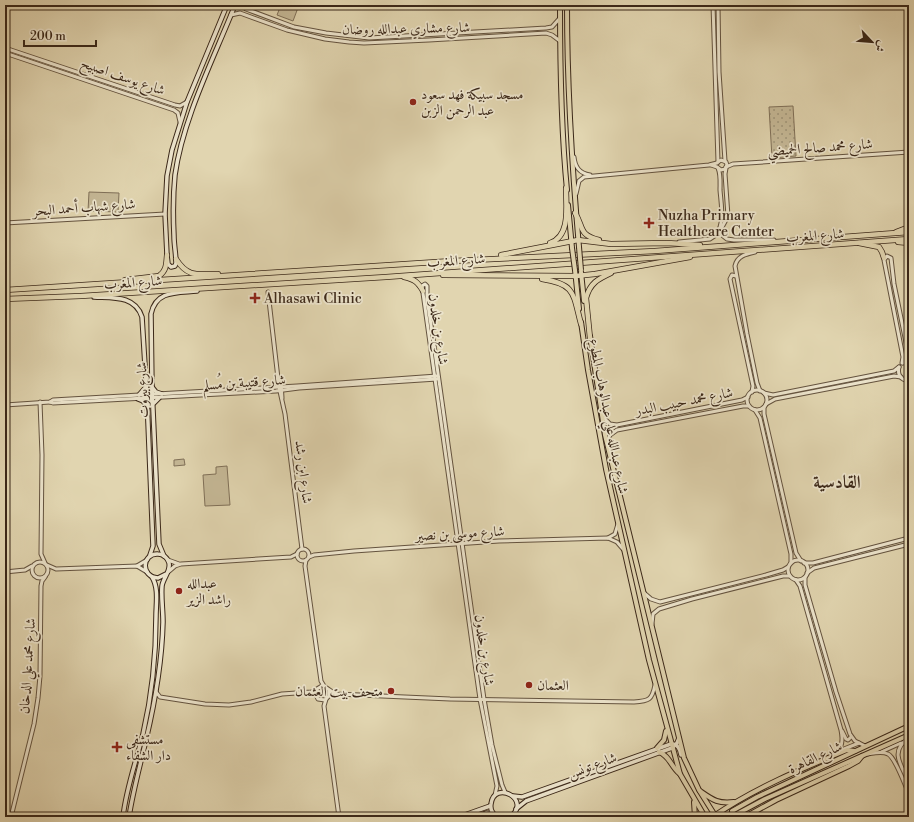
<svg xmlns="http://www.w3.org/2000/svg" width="914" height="822" viewBox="0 0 914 822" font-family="'Libre Bodoni',Amiri,serif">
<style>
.green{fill:#c5b896;stroke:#807058}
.park{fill:url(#park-dots);stroke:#807058}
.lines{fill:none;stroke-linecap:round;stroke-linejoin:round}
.primary-tunnel{stroke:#c0b292;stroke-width:4;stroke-dasharray:4 2;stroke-linecap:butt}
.tertiary-casing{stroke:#64533f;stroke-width:5}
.secondary-casing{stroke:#3b2819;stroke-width:5.5}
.primary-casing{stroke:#3b2819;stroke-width:6}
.motorway-casing{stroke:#3b2819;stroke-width:6}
.tertiary{stroke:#ece4cc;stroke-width:3}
.secondary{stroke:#ece4cc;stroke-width:3.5}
.primary{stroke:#e1d5b0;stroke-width:4}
.motorway{stroke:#e1d5b0;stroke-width:4.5}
.primary-bridge-casing{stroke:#3b2819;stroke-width:6;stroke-linecap:butt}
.primary-bridge{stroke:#e1d5b0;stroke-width:4}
.poi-dot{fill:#8f2418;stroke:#ece4cc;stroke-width:1.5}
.labels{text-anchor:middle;stroke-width:3.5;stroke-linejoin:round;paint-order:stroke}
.street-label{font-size:14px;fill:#3b2819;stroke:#ece4cc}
.poi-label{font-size:14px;fill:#3b2819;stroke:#ece4cc;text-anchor:start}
.district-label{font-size:18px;font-weight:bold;fill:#3b2819;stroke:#ece4cc}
</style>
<defs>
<pattern id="park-dots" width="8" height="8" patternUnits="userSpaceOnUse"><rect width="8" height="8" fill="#c5b896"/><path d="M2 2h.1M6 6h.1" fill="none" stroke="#a1967a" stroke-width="1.8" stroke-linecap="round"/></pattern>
</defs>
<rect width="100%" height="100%" fill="#e1d5b0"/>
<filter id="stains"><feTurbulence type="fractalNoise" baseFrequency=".005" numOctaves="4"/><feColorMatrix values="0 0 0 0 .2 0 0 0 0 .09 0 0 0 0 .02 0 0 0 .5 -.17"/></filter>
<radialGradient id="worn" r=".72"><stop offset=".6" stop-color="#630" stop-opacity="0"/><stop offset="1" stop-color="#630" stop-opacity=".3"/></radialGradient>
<g class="green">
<path d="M281,5H299L293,21L277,15Z"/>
<path d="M89,192L119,193L118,212L88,211Z"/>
<path d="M184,459L185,465L174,466V460Z"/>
<path d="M227,466L230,505L205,506L203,475L216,474V467Z"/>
</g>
<path class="park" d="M793,106L796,156L772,158L769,107Z"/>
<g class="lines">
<path class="primary-tunnel" d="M722,817L732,811"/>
<g class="tertiary-casing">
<g id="tertiary">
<path d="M241,5L246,9L294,27L326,33L369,38L546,28L552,27L560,18"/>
<path d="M713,5L718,162"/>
<path d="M718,5L719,72L725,161"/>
<path d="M231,15L240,13L287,30L325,39L349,42L364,43L429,40L546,33L552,35L560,41"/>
<path d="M5,48L175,105L180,106L187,102"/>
<path d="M5,53L174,110L178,113L180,122"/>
<path d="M574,157C575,167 579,173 590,175"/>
<path d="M711,165L717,167L721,170L725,169L727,165L726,162L721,160L718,162"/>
<path d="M726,167L733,164L909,152"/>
<path d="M726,168L725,174L728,216L721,229L722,235L727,239L734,240H774"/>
<path d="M576,194L579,181L584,177L709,165L717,163"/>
<path d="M5,223L165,214"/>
<path d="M679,242L710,239C727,231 721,205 720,190C720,183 721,175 718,168"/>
<path d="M755,252C746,254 737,256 735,266L747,334L757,383L760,391"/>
<path d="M736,276L732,275L730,279L753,386L752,392"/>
<path d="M268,292L279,387L285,414L302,549"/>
<path d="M902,363L903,357L884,260L887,256L891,258L894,284L909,357"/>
<path d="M903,363L909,361"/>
<path d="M899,367C897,375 901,380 909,381"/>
<path d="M279,380L281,382L282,398"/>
<circle cx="757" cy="400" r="10"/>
<path d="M764,393L773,395L894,371L899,367"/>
<path d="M40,402L42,455L41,554L45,563"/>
<path d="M50,402L53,403L276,391L299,388L437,379"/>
<path d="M766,404L775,399L894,376L901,377"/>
<path d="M5,405L50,402L53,400L297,386L437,376"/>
<path d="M764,407V414L796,553L801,561"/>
<path d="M755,410L760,418L791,554V563"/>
<path d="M603,417L610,424L617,425L742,400L748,397"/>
<path d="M607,441L610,435L617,430L743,406H749"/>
<path d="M608,538L615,534L618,524"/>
<circle cx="303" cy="555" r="6"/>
<path d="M309,557L314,555L354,551L499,541L608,538L617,542L623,549"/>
<path d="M168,560L179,564"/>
<path d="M306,560L305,566L321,681L324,686"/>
<circle cx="798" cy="570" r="10"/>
<circle cx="40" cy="570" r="8"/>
<path d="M804,563H813L909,538"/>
<path d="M47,565L56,569L137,566L147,572"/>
<path d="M137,566L147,560"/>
<path d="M5,572L25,570L32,566"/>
<path d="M168,572L175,566L181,564L291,557L297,554"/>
<path d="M807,573L814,568L909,544"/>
<path d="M805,577V585L836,692L850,734L855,741L865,746"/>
<path d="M796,580L800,586L841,730C843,740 843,749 833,754"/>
<path d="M644,593L651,599L660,602L766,575L783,570L788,567"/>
<path d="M652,624L653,614L659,609L692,599L783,576H790"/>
<path d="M329,690V696L325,700L318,699L316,695L317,689L322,686C328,687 331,693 337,694L450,699L634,702C649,701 652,700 655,685"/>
<path d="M156,692L160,697L205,704L229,705L251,702L282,694L311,692L316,691"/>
<path d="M326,699L324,706L339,817"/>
<path d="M842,731L846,739L848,740L851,737"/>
<path d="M909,738C889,751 901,765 909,782"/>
<path d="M844,749L859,743"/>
<path d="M881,752L901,743"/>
<path d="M868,754C874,753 882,751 888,754C895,757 905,785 909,794"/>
<path d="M495,795L497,786L480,699L474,657L422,286L425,284L427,286V299L433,338L484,699L492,745L502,785L505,792"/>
<path d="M11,817L34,724L38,698L40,676L41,586L42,581L45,577"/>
</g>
</g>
<g class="secondary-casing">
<g id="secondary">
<path d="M227,5L187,102L172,150L167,176L165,214L167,255L168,264L171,267L175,266L176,263C176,254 174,245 174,236C173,216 173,195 175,175C183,118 214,58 235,5"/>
<path d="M94,297C112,298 135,295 142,317L147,398L153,546L150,555"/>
<path d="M152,387L156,392L162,394"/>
<path d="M139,395L146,387"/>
<path d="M138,399L143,401L147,406"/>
<path d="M154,403L159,398"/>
<path d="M164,556L159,544L152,387L151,314C156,290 177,293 197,291"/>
<path d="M513,796L522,797L671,744C678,743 680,749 681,755"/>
<path d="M516,809L526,801L672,748L677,743L679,738"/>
<path d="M123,817C126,789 136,762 143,734C152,695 156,656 156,616C156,604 159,588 152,577"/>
<path d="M129,817C133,791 140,766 146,740C155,702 162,662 163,622C163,610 161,597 162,586C163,578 171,571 169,563C168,558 163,554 158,554C142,553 140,577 158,578L166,574"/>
<path d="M459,817L490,806"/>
<path d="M476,817L486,813L493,814"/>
<path d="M497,817C493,814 490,809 491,804C494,779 533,800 510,817"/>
</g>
</g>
<g class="primary-casing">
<g id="primary">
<path d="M560,5C560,67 561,129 567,190"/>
<path d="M567,5C567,86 572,167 579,247"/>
<path d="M568,205L572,248"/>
<path d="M575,270L579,309"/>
<path d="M581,272L584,301"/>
<path d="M581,322L588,370L606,469L649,660L680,774L705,817"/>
<path d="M590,336L605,435L684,758L699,790L716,817"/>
<path d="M657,748L664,740L666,731"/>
<path d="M659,752C670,756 671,767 680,774"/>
<path d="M700,791C713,800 718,804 734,802"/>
<path d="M694,802L695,817"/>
<path d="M732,811L757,797L909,726"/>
<path d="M735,815L765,799L909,735"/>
<path d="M714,816C755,788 801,769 847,750L855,751"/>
<path d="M745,817L776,800L849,766L858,761L862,756"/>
</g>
</g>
<g class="motorway-casing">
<g id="motorway">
<path d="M575,213C584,227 578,235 599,240"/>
<path d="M896,232L909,227"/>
<path d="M898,242L909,243"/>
<path d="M550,243C571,236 566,206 566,188"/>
<path d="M859,243L879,247L882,252L884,258"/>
<path d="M501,255L578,240L611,244L667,243L700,245"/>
<path d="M176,259C188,278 198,274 218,274"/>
<path d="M443,275L576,276L595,274L690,257"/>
<path d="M404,277C414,279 418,282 423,291"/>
<path d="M542,279C576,284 573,294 581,324"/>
<path d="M125,280L159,276C167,270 166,264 167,255"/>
<path d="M5,290L452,261L655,251L909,232"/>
<path d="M5,299L81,296L386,277L909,239"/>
<path d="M590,338L586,298C590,283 598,279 611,273"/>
</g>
</g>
<use href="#tertiary" class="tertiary"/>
<use href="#secondary" class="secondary"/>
<use href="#primary" class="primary"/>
<use href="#motorway" class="motorway"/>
<g class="primary-bridge-casing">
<g id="primary-bridge">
<path d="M579,247L581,270"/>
<path d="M572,248L575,270"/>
</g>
</g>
<use href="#primary-bridge" class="primary-bridge"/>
</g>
<g class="poi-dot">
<circle cx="413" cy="102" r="4"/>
<path d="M647 217h4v4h4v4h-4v4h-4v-4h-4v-4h4z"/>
<path d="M253 292h4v4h4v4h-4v4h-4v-4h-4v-4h4z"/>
<circle cx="179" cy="591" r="4"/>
<circle cx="529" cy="685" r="4"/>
<circle cx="391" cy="691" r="4"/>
<path d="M115 741h4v4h4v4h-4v4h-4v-4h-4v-4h4z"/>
</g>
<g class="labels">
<g class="street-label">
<text transform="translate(406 28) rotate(-1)" y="5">شارع مشاري عبدالله روضان</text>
<text transform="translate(123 76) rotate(19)" y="5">شارع يوسف اصبيح</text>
<text transform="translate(820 147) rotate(-4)" y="5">شارع محمد صالح الحميضي</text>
<text transform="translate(84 207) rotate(-4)" y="5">شارع شهاب أحمد البحر</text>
<text transform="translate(815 235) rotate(-4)" y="5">شارع المغرب</text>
<text transform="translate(456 260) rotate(-4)" y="5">شارع المغرب</text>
<text transform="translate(133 282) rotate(-4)" y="5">شارع المغرب</text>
<text transform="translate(439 329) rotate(82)" y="5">شارع بن خلدون</text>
<text transform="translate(244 382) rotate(-4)" y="5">شارع قتيبة بن مُسلم</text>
<text transform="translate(142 390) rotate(-92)" y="5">شارع بيروت</text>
<text transform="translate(684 401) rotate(-11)" y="5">شارع محمد حبيب البدر</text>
<text transform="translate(609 416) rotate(79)" y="5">شارع عبدالله علي عبدالوهاب المطوع</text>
<text transform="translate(304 472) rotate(83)" y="5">شارع ابن رشد</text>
<text transform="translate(460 533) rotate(-3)" y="5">شارع موسى بن نصير</text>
<text transform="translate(485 650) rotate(82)" y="5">شارع بن خلدون</text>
<text transform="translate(27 666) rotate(-86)" y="5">شارع محمد علي الدخان</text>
<text transform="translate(815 757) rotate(-25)" y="5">شارع القاهرة</text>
<text transform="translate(592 765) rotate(-20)" y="5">شارع تونس</text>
</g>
<g class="poi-label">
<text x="421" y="99">مسجد سبيكة فهد سعود<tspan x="421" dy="16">عبد الرحمن الزبن</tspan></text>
<text x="658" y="220">Nuzha Primary<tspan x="658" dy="16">Healthcare Center</tspan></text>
<text x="264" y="303">Alhasawi Clinic</text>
<text x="187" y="588">عبدالله<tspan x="187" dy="16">راشد الزير</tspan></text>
<text x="537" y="690">العثمان</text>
<text x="383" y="696" text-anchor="end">متحف بيت العثمان</text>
<text x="126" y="744">مستشفى<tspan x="126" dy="16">دار الشفاء</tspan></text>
</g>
<g class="district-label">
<text x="837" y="488">القادسية</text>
</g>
</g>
<rect width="914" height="822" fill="none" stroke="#e1d5b0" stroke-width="20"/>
<rect x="6" y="6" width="902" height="810" fill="none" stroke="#3b2819" stroke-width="2"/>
<rect x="10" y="10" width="894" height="802" fill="none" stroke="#3b2819"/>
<g transform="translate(872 42) rotate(116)" stroke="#ece4cc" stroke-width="3" paint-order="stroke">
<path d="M0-3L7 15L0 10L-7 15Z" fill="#3b2819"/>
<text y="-6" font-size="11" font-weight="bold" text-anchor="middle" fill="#3b2819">ش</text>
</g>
<path d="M24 40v6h72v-6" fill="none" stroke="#3b2819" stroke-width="2"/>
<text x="30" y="40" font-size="12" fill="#3b2819" stroke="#ece4cc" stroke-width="3" paint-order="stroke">200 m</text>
<rect width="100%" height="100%" filter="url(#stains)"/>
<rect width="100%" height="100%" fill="url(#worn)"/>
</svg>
